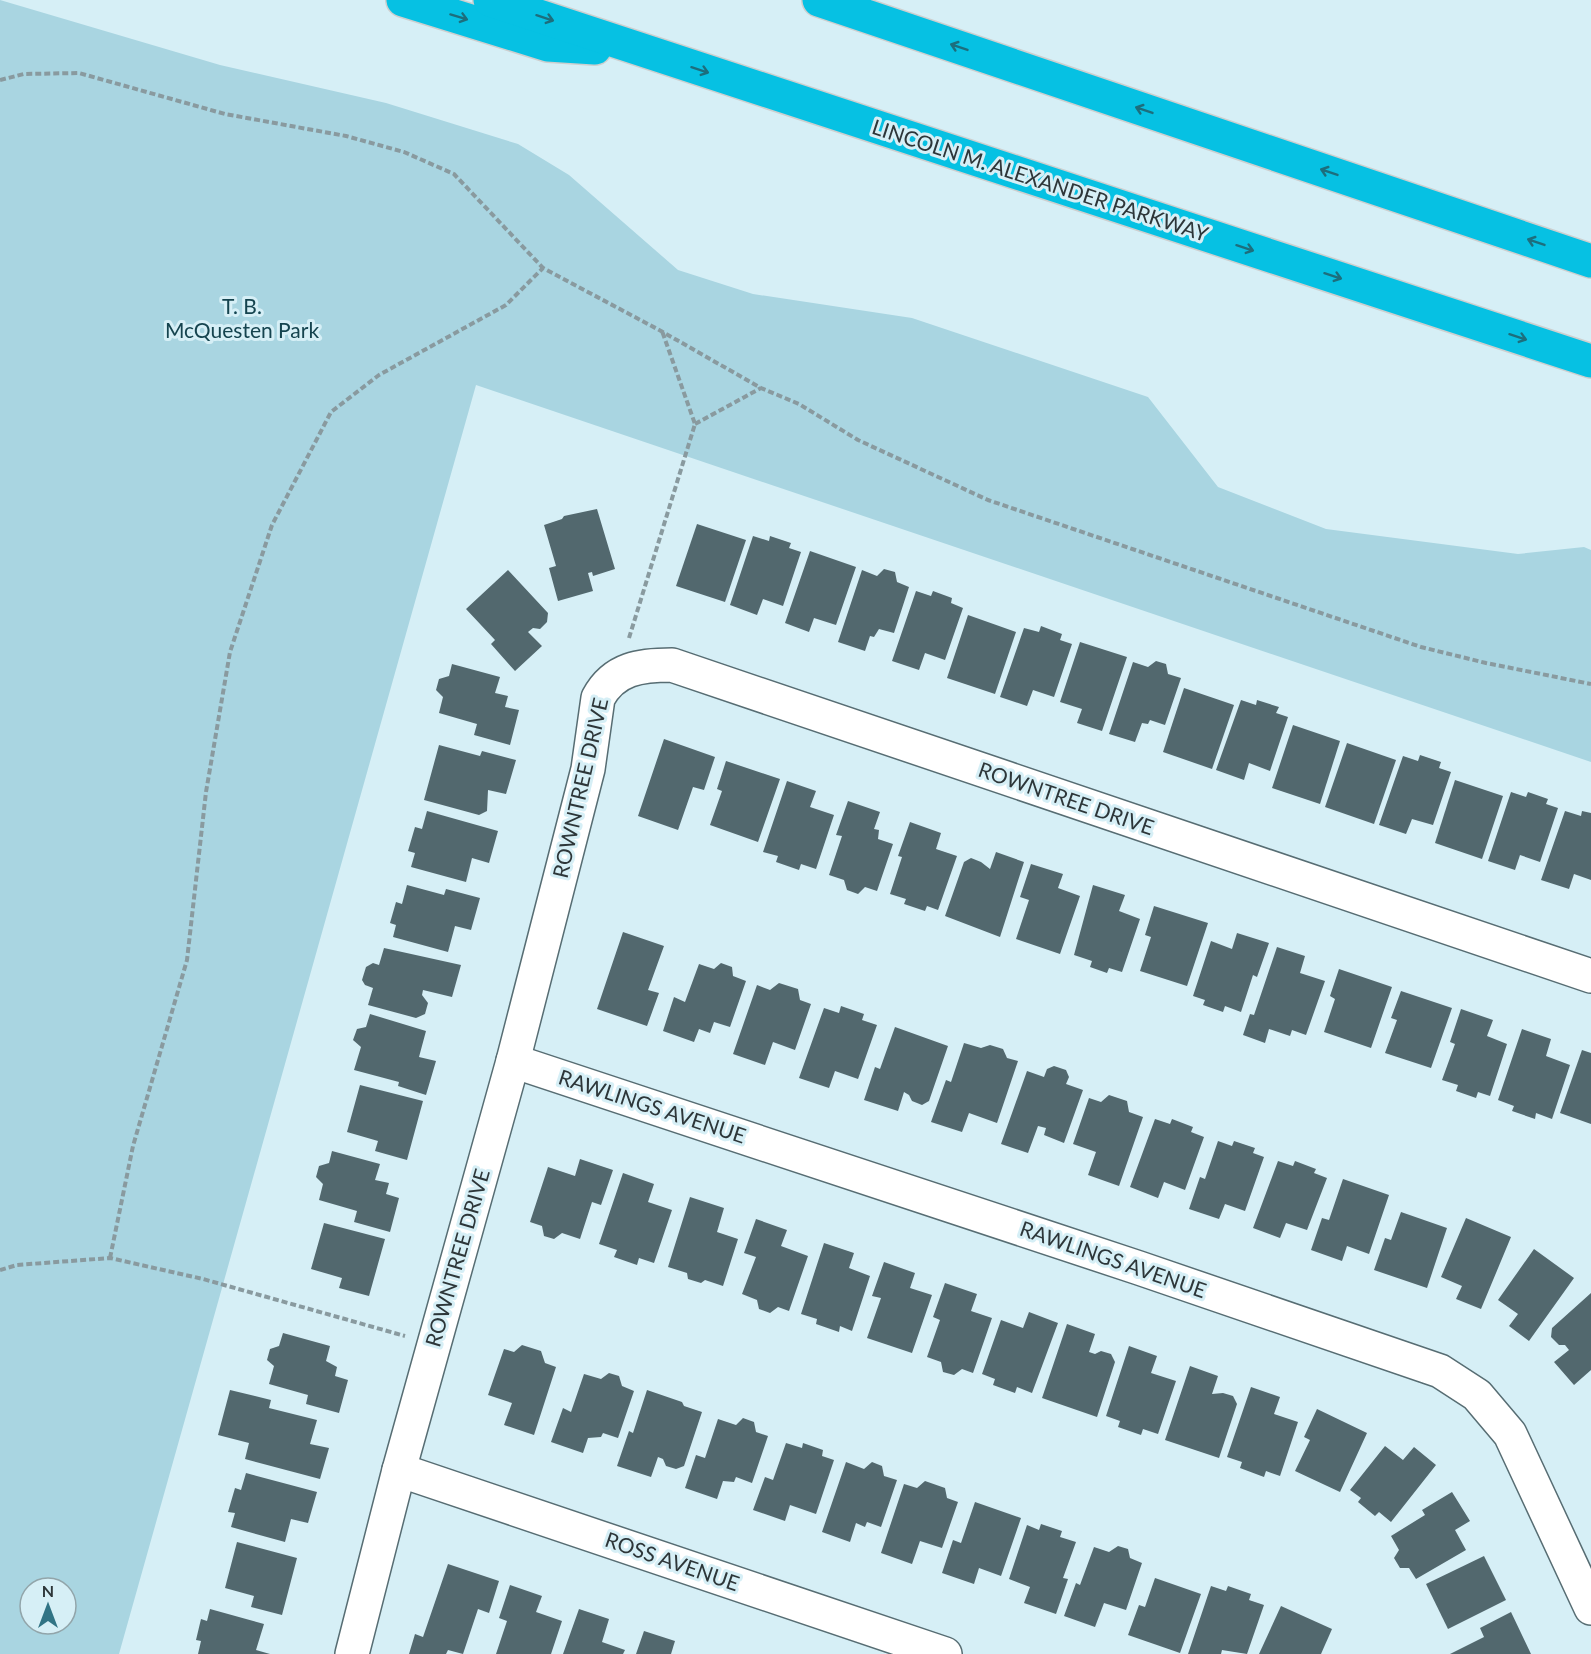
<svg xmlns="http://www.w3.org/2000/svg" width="1591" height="1654" viewBox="0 0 1591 1654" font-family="Lato,sans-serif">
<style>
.green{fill:#a9d5e1;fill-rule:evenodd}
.building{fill:#52686e}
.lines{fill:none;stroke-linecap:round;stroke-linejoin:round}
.minor-casing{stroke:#576d73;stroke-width:36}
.highway-casing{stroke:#cdcfcf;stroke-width:36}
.path{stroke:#899a9f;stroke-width:4;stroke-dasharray:6 3;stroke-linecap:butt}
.minor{stroke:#fff;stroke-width:33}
.highway{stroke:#06c1e3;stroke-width:33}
.oneway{stroke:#1d6e7d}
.labels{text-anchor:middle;stroke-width:6;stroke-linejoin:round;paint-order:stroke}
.street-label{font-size:21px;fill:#2d3639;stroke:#d6eff6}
.park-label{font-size:21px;fill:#15444f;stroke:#d6eff6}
</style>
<rect width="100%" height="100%" fill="#d6eff6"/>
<path class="green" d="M0,0L220,65L386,103L518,144L569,175L678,270L753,294L912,318L1148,397L1218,487L1326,529L1518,554L1584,547L1591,550V762L476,385L119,1654H0ZM30,1588H66V1624H30Z"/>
<g class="building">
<path d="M597,509L615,569L593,576L592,572L588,573L593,591L558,601L549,568L556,566L544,525L562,519L564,516Z"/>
<path d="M697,524L746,540L725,602L676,586Z"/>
<path d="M753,536L769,541L770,536L791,543L789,548L801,552L783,606L763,599L757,615L730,605Z"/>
<path d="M810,551L856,567L836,625L814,618L809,632L785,623Z"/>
<path d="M884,569L895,572L897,582L909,587L894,633L879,629L874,637L870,636L865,651L838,642L862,570L877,576Z"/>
<path d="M508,570L548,613L547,622L540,629L533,628L528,632L542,646L515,671L491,644L495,640L466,609Z"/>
<path d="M916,591L931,596L933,591L952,598L951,603L963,608L945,660L925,653L919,670L892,661Z"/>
<path d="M968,615L1016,632L995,694L947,678Z"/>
<path d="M1041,626L1062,634L1060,640L1072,644L1054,697L1033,690L1027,706L1000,697L1024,628L1039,632Z"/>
<path d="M1080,642L1127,657L1102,731L1077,723L1082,709L1060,702Z"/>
<path d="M1156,661L1166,664L1168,674L1181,678L1165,725L1150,720L1148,724L1142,723L1135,742L1109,734L1133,662L1148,667Z"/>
<path d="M452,664L500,677L495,693L508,696L505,707L519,710L510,745L474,735L477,724L439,713L443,697L436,690L439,679L449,676Z"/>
<path d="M1184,688L1234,705L1212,769L1163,752Z"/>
<path d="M1241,700L1256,705L1257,700L1279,707L1276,713L1288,717L1270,771L1249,763L1244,780L1216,770Z"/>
<path d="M1293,725L1340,741L1320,804L1272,788Z"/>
<path d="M664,739L715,757L704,790L693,787L678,830L638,816Z"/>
<path d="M1347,743L1396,760L1374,824L1325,807Z"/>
<path d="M439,745L480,756L482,751L516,760L506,794L488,790L487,811L479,815L424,800Z"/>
<path d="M1420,755L1441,762L1439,768L1451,772L1433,825L1412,819L1406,834L1379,825L1403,756L1418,761Z"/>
<path d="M726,761L780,779L758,842L710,825L722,791L717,789Z"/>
<path d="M1455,780L1503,796L1482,859L1435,843Z"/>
<path d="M787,781L816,791L810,807L834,815L816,869L801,864L799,870L776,862L778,856L763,852Z"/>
<path d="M1511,792L1526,797L1528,792L1548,799L1546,804L1558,808L1540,862L1520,855L1515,870L1488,861Z"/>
<path d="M848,801L880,812L874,829L879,830L878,839L893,844L877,891L865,887L858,894L847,890L844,880L829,875L842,836L836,835Z"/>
<path d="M427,811L498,831L489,863L472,858L466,882L411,867L415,853L408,851L415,827L422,829Z"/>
<path d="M1565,811L1581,816L1582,811L1591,813V880L1574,874L1569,889L1541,880Z"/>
<path d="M910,822L941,833L936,849L957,856L938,910L927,906L925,911L904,904L906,899L890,894L902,857L898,856Z"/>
<path d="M996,852L1024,862L1000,937L945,916L964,862L971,858L981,862L990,869Z"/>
<path d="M1031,864L1063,874L1058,888L1080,896L1060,954L1016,939L1029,900L1020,897Z"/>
<path d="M407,885L444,895L446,889L480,898L471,930L455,926L448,952L393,937L396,925L390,923L396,902L402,904Z"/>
<path d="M1093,885L1125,895L1119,911L1140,919L1122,972L1109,968L1107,973L1090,967L1092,961L1074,955Z"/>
<path d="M1154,906L1208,923L1187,986L1140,971L1151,937L1145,935Z"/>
<path d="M623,932L664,946L648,990L659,993L647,1026L597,1009Z"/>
<path d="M1237,933L1269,943L1257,977L1253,975L1241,1012L1225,1006L1223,1012L1203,1005L1205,1000L1193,996L1211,941L1232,949Z"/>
<path d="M1277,947L1305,956L1300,973L1325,981L1306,1035L1292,1030L1290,1036L1269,1029L1265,1043L1243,1035L1250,1014L1254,1015Z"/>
<path d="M384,948L461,965L452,997L423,990L422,995L428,1003L425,1014L416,1018L368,1005L373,988L365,985L362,980L366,967L373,963L379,965Z"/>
<path d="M721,963L732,967L733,976L746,981L730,1027L714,1022L710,1033L699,1029L694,1042L663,1031L674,997L685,1002L699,964L714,969Z"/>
<path d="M1339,969L1392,987L1371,1048L1324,1032L1335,999L1330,996Z"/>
<path d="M779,983L798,989L800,1000L811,1004L795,1050L773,1042L765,1065L733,1054L757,985L770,990Z"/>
<path d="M1401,991L1452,1008L1431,1068L1385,1053L1397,1020L1391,1018Z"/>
<path d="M841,1006L864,1014L862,1020L877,1025L858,1079L835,1071L829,1088L799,1078L824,1008L839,1013Z"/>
<path d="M1461,1009L1493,1020L1487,1036L1507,1044L1490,1096L1478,1092L1476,1098L1456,1091L1458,1085L1442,1080L1455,1044L1450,1042Z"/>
<path d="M370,1014L426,1031L419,1057L436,1061L426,1095L398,1086L399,1082L354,1070L361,1047L353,1040L357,1029L366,1027Z"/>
<path d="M895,1027L948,1046L929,1101L922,1105L912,1101L909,1095L904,1092L898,1111L864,1100L875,1067L880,1069Z"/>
<path d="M1522,1029L1551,1039L1546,1056L1570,1065L1552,1119L1536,1113L1535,1119L1512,1111L1514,1106L1498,1100Z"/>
<path d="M964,1043L981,1048L990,1045L1003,1049L1007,1058L1018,1061L997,1123L969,1113L962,1132L931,1122L946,1080L951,1082Z"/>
<path d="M1582,1050L1591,1053V1124L1560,1113Z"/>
<path d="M1054,1066L1066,1070L1069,1077L1066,1084L1083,1090L1064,1143L1044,1135L1046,1128L1038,1126L1028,1153L1001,1144L1027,1071L1044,1077L1047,1069Z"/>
<path d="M360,1085L423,1101L407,1160L375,1151L378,1141L347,1132Z"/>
<path d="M1109,1095L1127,1101L1129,1112L1143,1117L1119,1186L1088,1175L1096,1152L1073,1144L1089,1098L1101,1102Z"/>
<path d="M1155,1119L1170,1124L1172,1119L1193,1127L1191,1132L1204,1137L1185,1190L1164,1182L1158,1198L1130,1187Z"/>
<path d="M1218,1141L1232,1146L1234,1141L1255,1148L1253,1153L1264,1157L1245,1211L1225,1204L1219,1219L1189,1209L1200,1177L1205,1179Z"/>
<path d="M332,1151L380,1164L375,1180L389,1183L386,1194L399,1198L390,1232L354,1222L357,1211L319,1200L323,1184L316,1177L319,1166L329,1163Z"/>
<path d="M580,1159L613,1170L601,1205L592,1202L580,1239L562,1233L554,1239L544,1236L542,1226L530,1222L548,1167L575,1176Z"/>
<path d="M1278,1161L1293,1166L1295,1161L1316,1169L1314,1173L1327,1178L1307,1230L1286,1223L1280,1238L1253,1228Z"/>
<path d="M623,1173L654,1184L648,1202L672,1210L654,1263L639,1258L637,1265L614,1257L617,1250L599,1244Z"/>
<path d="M1343,1179L1389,1195L1369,1254L1347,1246L1342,1261L1311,1250L1322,1218L1329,1220Z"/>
<path d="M690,1197L724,1208L717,1232L738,1239L723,1286L705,1280L701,1283L688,1279L687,1273L668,1267Z"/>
<path d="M1401,1212L1447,1228L1427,1288L1374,1270L1385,1238L1391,1240Z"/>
<path d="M1466,1218L1511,1237L1481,1309L1456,1299L1462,1286L1441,1277Z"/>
<path d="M756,1219L787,1230L781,1246L808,1256L789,1311L778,1307L770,1313L759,1309L757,1300L742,1294L756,1257L744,1253Z"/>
<path d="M324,1223L385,1239L369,1296L339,1288L342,1278L311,1269Z"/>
<path d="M824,1243L854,1253L849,1268L870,1276L852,1331L840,1326L839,1332L816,1324L817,1319L801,1314Z"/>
<path d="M1534,1249L1574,1278L1529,1341L1509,1326L1518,1314L1498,1300Z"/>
<path d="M884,1262L915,1273L910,1288L932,1295L912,1353L867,1338L881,1298L872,1296Z"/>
<path d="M945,1283L977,1294L971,1311L992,1318L973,1373L962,1369L954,1375L943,1372L941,1362L927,1357L940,1320L933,1317Z"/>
<path d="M1591,1293V1370L1574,1385L1554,1362L1569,1350L1565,1345H1559L1551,1337L1552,1328Z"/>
<path d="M1029,1312L1058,1323L1032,1393L1017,1387L1015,1393L993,1385L995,1379L982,1374L1001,1320L1023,1328Z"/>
<path d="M1067,1324L1095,1334L1089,1352L1095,1354L1101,1351L1111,1354L1115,1362L1097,1417L1042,1398Z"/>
<path d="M283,1333L330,1346L326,1361L337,1367L335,1376L348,1380L339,1413L306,1404L308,1395L269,1384L274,1366L267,1360L270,1349L279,1346Z"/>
<path d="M522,1345L541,1351L545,1363L556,1367L534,1435L504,1425L512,1403L488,1395L504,1349L514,1352Z"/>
<path d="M1129,1346L1157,1356L1151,1373L1176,1381L1158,1434L1143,1429L1141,1435L1118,1427L1120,1421L1106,1416Z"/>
<path d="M1190,1366L1218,1376L1212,1394L1223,1393L1233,1396L1237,1404L1219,1458L1165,1440Z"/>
<path d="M609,1373L619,1376L622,1386L634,1391L618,1438L603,1433L601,1437L588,1438L583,1453L551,1442L563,1408L571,1412L584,1374L601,1379Z"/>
<path d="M1251,1387L1280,1397L1274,1414L1298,1422L1280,1476L1266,1471L1264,1477L1240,1468L1242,1462L1227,1457Z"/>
<path d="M230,1390L271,1400L269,1408L317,1420L310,1444L329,1448L320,1479L245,1459L249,1443L218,1435Z"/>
<path d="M647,1390L682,1402L684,1406L702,1412L684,1466L676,1469L666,1466L663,1459L658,1457L651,1477L617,1466L629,1431L633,1433Z"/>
<path d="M1317,1409L1367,1433L1340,1492L1295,1471L1310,1440L1304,1437Z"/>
<path d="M743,1418L754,1422L756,1432L768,1436L752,1483L736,1477L734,1482L723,1481L717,1499L685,1488L696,1455L705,1458L718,1419L736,1425Z"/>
<path d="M786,1443L802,1448L803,1443L823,1450L822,1456L834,1460L816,1514L790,1505L785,1521L753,1510L765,1477L773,1480Z"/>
<path d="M1385,1446L1403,1460L1414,1447L1436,1465L1391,1522L1379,1512L1375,1516L1358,1502L1361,1498L1350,1490Z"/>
<path d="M846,1462L864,1469L872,1462L882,1466L884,1476L897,1480L881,1527L867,1522L865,1527L856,1523L850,1542L822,1532Z"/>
<path d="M246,1473L317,1492L308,1523L291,1519L285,1542L231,1527L235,1513L228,1512L235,1488L241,1490Z"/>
<path d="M925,1481L945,1488L947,1498L958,1502L942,1548L920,1541L912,1564L881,1553L904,1484L917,1488Z"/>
<path d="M1452,1492L1470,1521L1455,1530L1466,1550L1416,1579L1409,1568H1400L1394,1558L1399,1550L1391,1536L1425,1515L1422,1510Z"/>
<path d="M975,1502L1021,1518L1001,1576L979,1568L974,1584L942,1573L953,1540L961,1543Z"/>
<path d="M1041,1524L1062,1531L1060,1537L1076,1542L1063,1578L1068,1579L1056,1614L1024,1603L1030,1587L1009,1579L1027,1525L1039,1530Z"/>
<path d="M237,1542L297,1558L282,1615L251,1607L254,1596L225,1588Z"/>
<path d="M1118,1546L1128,1549L1130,1558L1142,1563L1126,1610L1104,1603L1095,1627L1064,1616L1076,1583L1080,1585L1094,1547L1109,1552Z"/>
<path d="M1484,1556L1506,1600L1448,1629L1426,1584Z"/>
<path d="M448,1564L499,1581L489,1613L478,1609L463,1654L448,1650L446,1654H409L415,1634L423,1637Z"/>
<path d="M1155,1578L1201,1594L1180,1653L1128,1635L1139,1605L1145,1607Z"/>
<path d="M510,1585L542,1596L536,1612L562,1621L551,1654H496L507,1621L499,1618Z"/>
<path d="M1211,1586L1226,1591L1228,1586L1251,1594L1249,1600L1264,1605L1247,1654L1222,1650L1221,1654H1188Z"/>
<path d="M1281,1606L1332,1629L1321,1654H1259Z"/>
<path d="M210,1609L264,1624L256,1650L270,1654H198L201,1641L196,1640L201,1619L207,1621Z"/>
<path d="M579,1609L609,1619L602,1642L625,1650L623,1654H563Z"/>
<path d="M1511,1612L1531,1654H1450L1484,1637L1480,1628Z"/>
<path d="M644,1631L675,1641L671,1654H636Z"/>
</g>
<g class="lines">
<g class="minor-casing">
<g id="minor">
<path d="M513,1061L1139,1268L1440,1371L1477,1395L1510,1434L1591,1608"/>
<path d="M399,1470L945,1654"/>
<path d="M352,1654L399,1470L513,1061L588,769L598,698C614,668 641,665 672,665L1591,976"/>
</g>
</g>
<g class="highway-casing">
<g id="highway">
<path d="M403,0L548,45L595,48"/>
<path d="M490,0L1591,361"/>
<path d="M819,0L1591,261"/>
</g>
</g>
<g class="path">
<path d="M0,80L24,74L79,73L225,114L346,136L404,152L454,174L543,268"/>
<path d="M695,424L761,388"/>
<path d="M629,638L695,424L662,331"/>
<path d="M110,1258L133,1146L187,960L206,792L230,652L272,525L331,412L379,375L506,305L543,268L661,331L761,388L799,404L858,440L988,500L1421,647L1486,663L1591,684"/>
<path d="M0,1270L17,1265L110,1258L203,1279L405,1336"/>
</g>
<use href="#minor" class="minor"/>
<use href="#highway" class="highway"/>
</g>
<defs><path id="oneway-shaft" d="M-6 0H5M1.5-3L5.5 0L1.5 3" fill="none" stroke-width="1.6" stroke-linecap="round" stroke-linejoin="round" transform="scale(1.5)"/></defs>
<g class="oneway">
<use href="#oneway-shaft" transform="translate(459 17) rotate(17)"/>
<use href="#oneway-shaft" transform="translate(545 18) rotate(18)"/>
<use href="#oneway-shaft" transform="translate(959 47) rotate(-161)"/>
<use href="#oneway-shaft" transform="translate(700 70) rotate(18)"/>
<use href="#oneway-shaft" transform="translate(1144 110) rotate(-161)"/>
<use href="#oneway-shaft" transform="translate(1329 172) rotate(-161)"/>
<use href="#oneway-shaft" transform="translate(1536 242) rotate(-161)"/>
<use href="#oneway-shaft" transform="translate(1245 248) rotate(18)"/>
<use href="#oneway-shaft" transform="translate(1333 276) rotate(18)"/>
<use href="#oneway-shaft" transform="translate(1518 337) rotate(18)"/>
</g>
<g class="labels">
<g class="street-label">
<text transform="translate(1040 181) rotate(18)" y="7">LINCOLN M. ALEXANDER PARKWAY</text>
<text transform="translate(581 788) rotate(-77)" y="7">ROWNTREE DRIVE</text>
<text transform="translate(1066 799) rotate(19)" y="7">ROWNTREE DRIVE</text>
<text transform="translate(652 1107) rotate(18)" y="7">RAWLINGS AVENUE</text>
<text transform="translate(458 1258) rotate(-74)" y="7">ROWNTREE DRIVE</text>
<text transform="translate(1113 1260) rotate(19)" y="7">RAWLINGS AVENUE</text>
<text transform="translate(672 1562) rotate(19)" y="7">ROSS AVENUE</text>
</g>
<g class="park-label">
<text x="242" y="314">T. B.<tspan x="242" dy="24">McQuesten Park</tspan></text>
</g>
</g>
<g transform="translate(48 1606)"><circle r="28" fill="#d6eff6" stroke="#92a5aa" stroke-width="1.5"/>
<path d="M0-4.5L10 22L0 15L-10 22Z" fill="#317485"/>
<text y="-9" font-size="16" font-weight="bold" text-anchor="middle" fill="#2d3639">N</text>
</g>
</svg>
